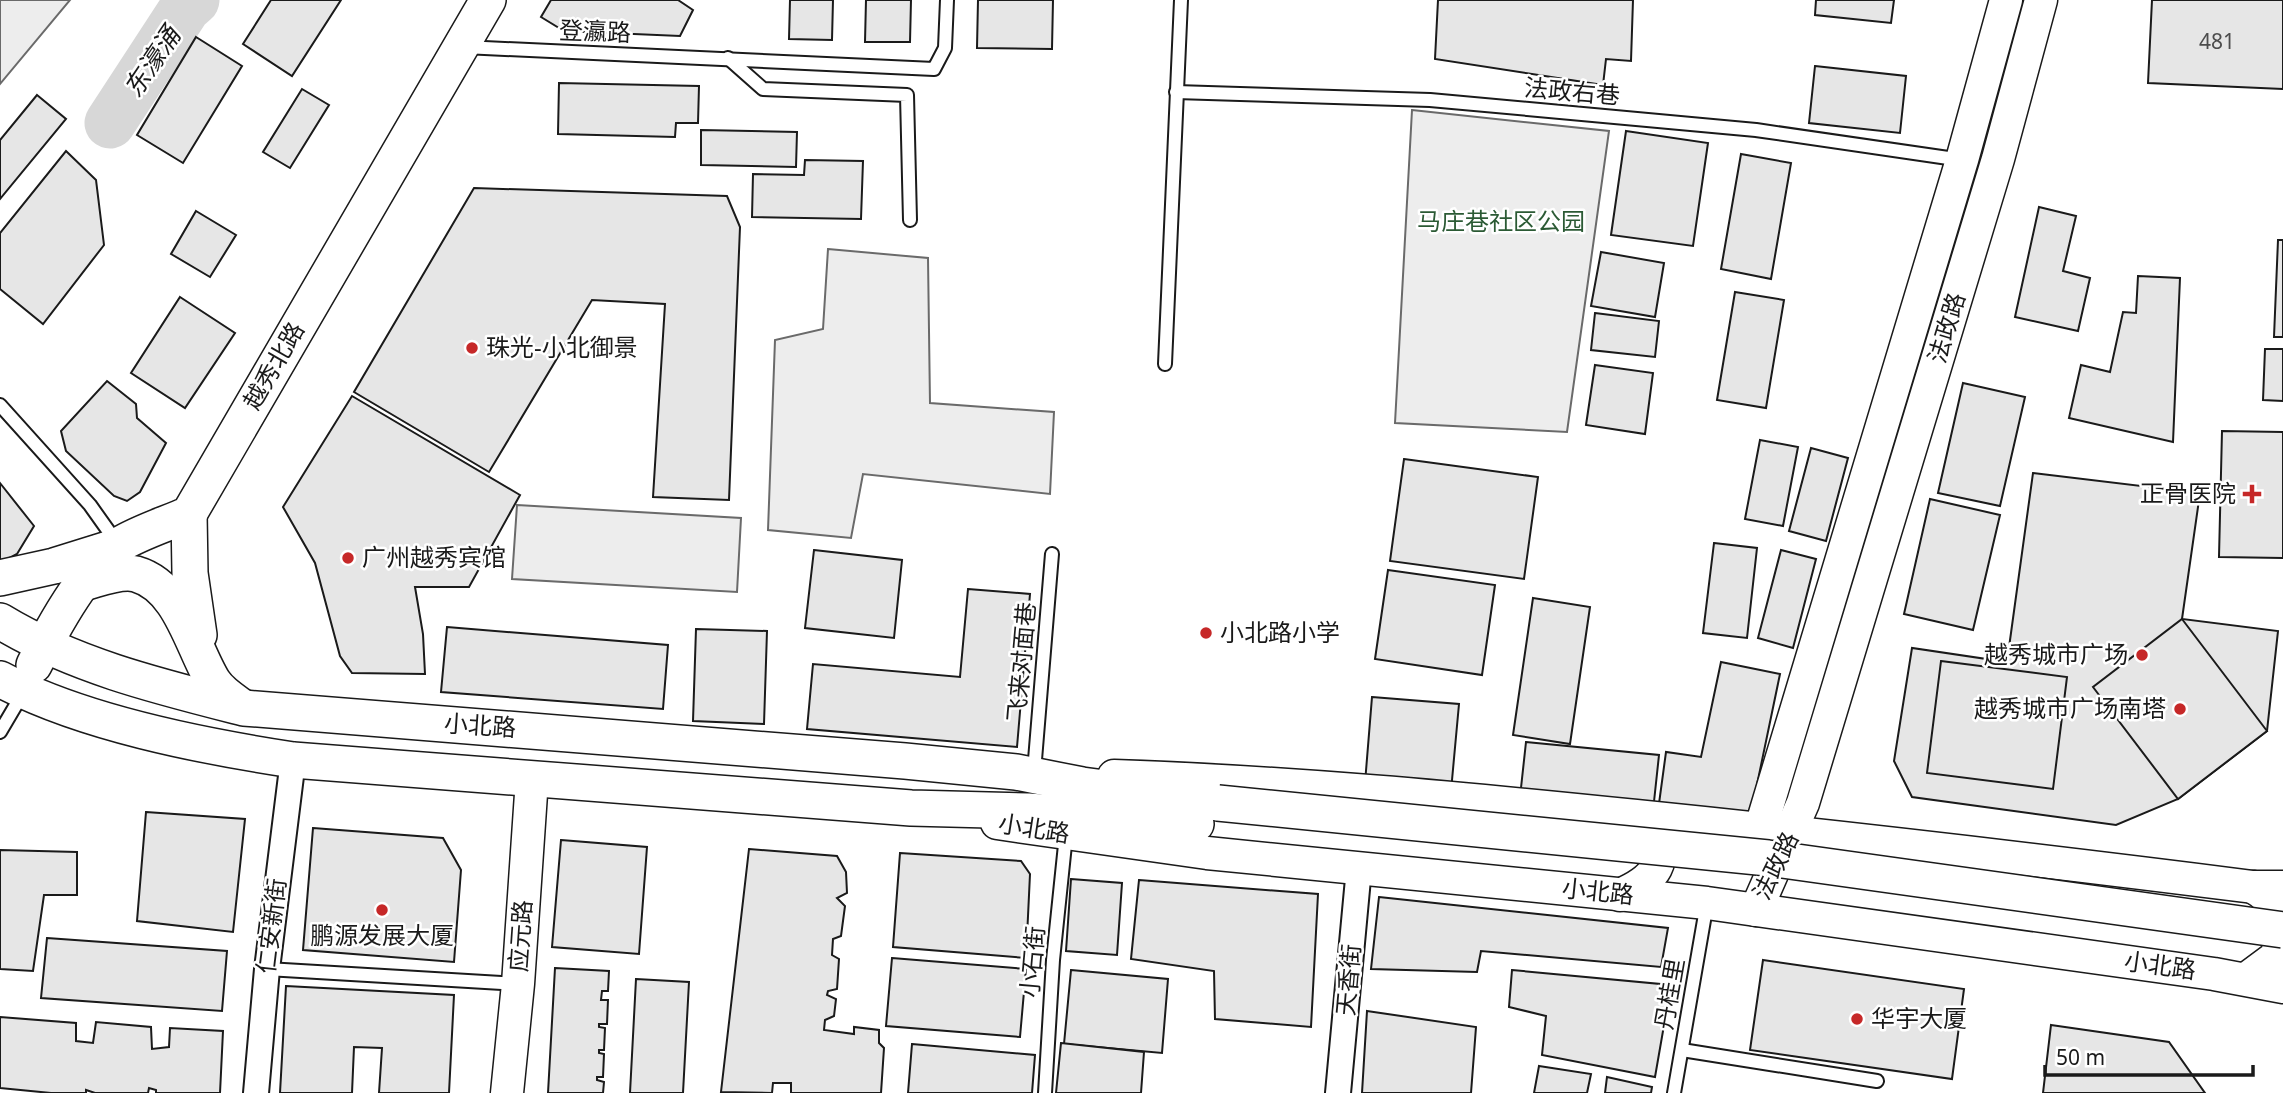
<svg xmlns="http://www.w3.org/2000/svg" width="2283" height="1093" viewBox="0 0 2283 1093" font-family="'Noto Sans','Noto Sans SC',sans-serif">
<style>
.built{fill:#ededed;stroke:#6a6a6a;stroke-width:2}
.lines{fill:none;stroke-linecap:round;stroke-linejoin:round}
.river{stroke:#d7d7d7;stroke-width:51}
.building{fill:#e6e6e6;stroke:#1a1a1a;stroke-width:2}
.service-casing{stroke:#1a1a1a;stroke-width:16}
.minor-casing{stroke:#1a1a1a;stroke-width:28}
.tertiary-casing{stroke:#1a1a1a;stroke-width:35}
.secondary-casing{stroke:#1a1a1a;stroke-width:38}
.service{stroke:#fff;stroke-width:12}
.minor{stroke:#fff;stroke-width:24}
.tertiary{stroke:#fff;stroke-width:32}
.secondary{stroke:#fff;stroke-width:35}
.secondary-bridge-casing{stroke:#1a1a1a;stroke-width:38;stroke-linecap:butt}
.secondary-bridge{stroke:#fff;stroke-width:35}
.poi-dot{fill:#c62828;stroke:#fff;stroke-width:2.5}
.labels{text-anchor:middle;stroke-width:5;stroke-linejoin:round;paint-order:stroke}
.number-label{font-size:21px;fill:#4d4d4d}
.street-label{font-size:24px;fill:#1a1a1a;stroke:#fff}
.park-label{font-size:24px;fill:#2b5a34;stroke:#fff}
.poi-label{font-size:24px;fill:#1a1a1a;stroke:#fff;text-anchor:start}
.water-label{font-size:26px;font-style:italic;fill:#1a1a1a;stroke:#fff}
</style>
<rect width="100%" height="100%" fill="#fff"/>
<g class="built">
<path d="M0,0H70L0,84Z"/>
<path d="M1412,110L1609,131L1567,432L1395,423Z"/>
<path d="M828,249L928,258L930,403L1054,412L1050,494L863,474L851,538L768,530L775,340L823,329Z"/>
<path d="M517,505L741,518L737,592L512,579Z"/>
</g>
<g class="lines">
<path class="river" d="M110,123L185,8L194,0"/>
</g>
<g class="building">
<path d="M271,0H341L292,76L243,44Z"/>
<path d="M551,0H678L693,10L680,36L564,31L541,17Z"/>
<path d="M790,0H833L832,40L789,39Z"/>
<path d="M866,0H911L910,42H865Z"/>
<path d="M978,0H1053L1052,49L977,48Z"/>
<path d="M1438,0H1633L1631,61L1606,59L1603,85L1435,59Z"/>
<path d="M1816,0H1894L1891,23L1815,15Z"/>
<path d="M2152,0H2283V89L2148,83Z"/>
<path d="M196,37L242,66L183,163L137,135Z"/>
<path d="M1815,66L1906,76L1900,133L1809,123Z"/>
<path d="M559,83L699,86L698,123H676L675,137L558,134Z"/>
<path d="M302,89L329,105L290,168L263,152Z"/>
<path d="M37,95L66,119L0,199V140Z"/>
<path d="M701,130L797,132L796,167L701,165Z"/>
<path d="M1626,131L1708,143L1693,246L1611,235Z"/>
<path d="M66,151L96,180L104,245L43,324L0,289V233Z"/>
<path d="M1741,154L1791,163L1771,279L1721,269Z"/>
<path d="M805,160L863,161L861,219L752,217L753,174L804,175Z"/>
<path d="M474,188L727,196L740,227L729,500L653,497L665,304L592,300L489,472L354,392Z"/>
<path d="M2039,207L2076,216L2063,271L2090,278L2078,331L2015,317Z"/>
<path d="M196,211L236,235L210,277L171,254Z"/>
<path d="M2278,240H2283V337H2274Z"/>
<path d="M1601,252L1664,263L1655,317L1591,306Z"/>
<path d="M2138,276L2180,278L2173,442L2069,418L2081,365L2110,372L2123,312L2136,313Z"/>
<path d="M1735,292L1784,300L1766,408L1717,400Z"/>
<path d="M180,297L235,333L185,408L131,373Z"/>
<path d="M1595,313L1659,321L1655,357L1591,350Z"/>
<path d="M2265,349H2283V401L2263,400Z"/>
<path d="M1595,365L1653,373L1645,434L1586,425Z"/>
<path d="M107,381L136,404L137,418L166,443L140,492L127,501L114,496L66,451L61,431Z"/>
<path d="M1963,383L2025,397L2000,506L1938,493Z"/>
<path d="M352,396L520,495L469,587H415L423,634L425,674L352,673L340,656L315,563L283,507Z"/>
<path d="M2222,431L2283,432V558L2219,557Z"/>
<path d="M1760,440L1798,447L1783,526L1745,519Z"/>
<path d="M1811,448L1848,458L1826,541L1789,531Z"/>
<path d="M1404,459L1538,477L1524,579L1390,561Z"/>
<path d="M2033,473L2200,493L2182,619L2278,631L2267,731L2178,799L2116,825L1912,797L1894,761L1912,648L2007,662Z"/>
<path d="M0,483L34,526L17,554L0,563Z"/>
<path d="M1930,499L2000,515L1973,630L1904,614Z"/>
<path d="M1714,543L1757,548L1747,638L1703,633Z"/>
<path d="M814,550L902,560L894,638L805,628Z"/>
<path d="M1781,550L1816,559L1793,648L1758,638Z"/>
<path d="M1388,570L1495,585L1482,675L1375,659Z"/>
<path d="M968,589L1030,594L1017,747L807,729L813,664L960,677Z"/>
<path d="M1533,598L1590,607L1570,744L1513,735Z"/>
<path d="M2182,619L2267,731L2178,799L2093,687Z"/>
<path d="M447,627L668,645L663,709L441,692Z"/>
<path d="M696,629L767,631L764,724L693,721Z"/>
<path d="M1941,661L2067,677L2053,789L1927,773Z"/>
<path d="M1721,662L1780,674L1749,823L1658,811L1666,752L1701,757Z"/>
<path d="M1372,697L1459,704L1451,791L1365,783Z"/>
<path d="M1526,742L1659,755L1653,811L1520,797Z"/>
<path d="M146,812L245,819L233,932L137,921Z"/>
<path d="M313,828L443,838L461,870L454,962L303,950Z"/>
<path d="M561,840L647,847L639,954L552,947Z"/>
<path d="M749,849L837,856L846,872L847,893L837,898L845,906L841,936L833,939L832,955L839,959L837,989L828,991L827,995L836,999L834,1016L825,1020L824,1030L854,1034V1027L879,1030V1043L884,1048L881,1093H791V1083H773L772,1093L721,1092Z"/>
<path d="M0,850L77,852V895H44L33,971L0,969Z"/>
<path d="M900,853L1021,861L1030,874L1026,958L893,947Z"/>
<path d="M1071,879L1122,883L1117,955L1066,951Z"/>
<path d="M1139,880L1318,894L1311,1027L1215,1019L1214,971L1131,959Z"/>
<path d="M1379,897L1668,928L1661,967L1481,951L1477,972L1371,969Z"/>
<path d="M47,938L227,951L222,1011L41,998Z"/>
<path d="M892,958L1026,969L1020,1037L886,1026Z"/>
<path d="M1763,960L1964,989L1952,1079L1750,1050Z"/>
<path d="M555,968L609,971L608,991H602L601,1000H608L607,1024H599V1027L605,1028L604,1050H599V1053L604,1054L603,1077H597V1080L604,1082L603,1093H548Z"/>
<path d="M1071,970L1168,979L1162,1053L1064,1044Z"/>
<path d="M1512,970L1671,985L1655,1077L1542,1055L1546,1016L1509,1007Z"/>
<path d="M636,979L689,982L683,1093H630Z"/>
<path d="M286,986L454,995L449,1093H379L382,1048L354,1047L352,1093H280Z"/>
<path d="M1367,1011L1476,1027L1471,1093H1362Z"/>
<path d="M0,1017L76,1023V1041L93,1043L96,1022L151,1027L152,1049L169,1047L170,1028L223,1031L220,1093H156V1090L149,1088L148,1093H95L86,1090V1093H51L0,1088Z"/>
<path d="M2051,1025L2169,1042L2205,1093H2043Z"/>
<path d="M1061,1043L1144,1052L1141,1093H1056Z"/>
<path d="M912,1044L1035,1055L1032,1093H908Z"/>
<path d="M1539,1066L1591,1074L1587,1093H1534Z"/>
<path d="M1607,1077L1652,1087L1651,1093H1605Z"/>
</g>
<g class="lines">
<g class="service-casing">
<g id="service">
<path d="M464,47L934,69L945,48L947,0"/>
<path d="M728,58L763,89L907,95L910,220"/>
<path d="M1176,92L1430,100L1756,130L1962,160"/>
<path d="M1165,364L1181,0"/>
<path d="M0,405L90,505L117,543"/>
<path d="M0,732L23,693"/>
<path d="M1034,772L1052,554"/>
<path d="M267,969L518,984"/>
<path d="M1682,1050L1877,1081"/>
<path d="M1045,1093L1053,960L1066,835"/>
<path d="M1674,1093L1707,903"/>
</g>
</g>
<g class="minor-casing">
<g id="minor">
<path d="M256,1093L267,969L293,760"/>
<path d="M1338,1093L1359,868"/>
</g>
</g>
<g class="tertiary-casing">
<g id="tertiary">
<path d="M1114,776C1289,782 1462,798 1636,816C1842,837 2047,861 2253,887H2283"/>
<path d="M997,823L1207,853L1707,903L2214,974L2283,987"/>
<path d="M1760,845L1761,827L1962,160L2006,0"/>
<path d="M1620,895C1654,880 1673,861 1646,826"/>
<path d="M1756,910L1803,803L1998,159L2041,0"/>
<path d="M2246,979L2277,956C2283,925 2282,903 2253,887"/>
<path d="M507,1093L518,984L532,779"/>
</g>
</g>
<g class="secondary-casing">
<g id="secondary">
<path d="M189,514L190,573L199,635"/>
<path d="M0,578L54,566L115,547"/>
<path d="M83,583C99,579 120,570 136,574C181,587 192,647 213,681C220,692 231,699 241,706"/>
<path d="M0,621C74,666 161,687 244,708L905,761L1016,772L1082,785L1218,803"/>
<path d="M34,665C52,629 85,567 119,545C140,532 167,524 189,514L488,0"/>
<path d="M0,679C82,723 201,746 293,760L911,808L1028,811L1196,824"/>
</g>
</g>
<use href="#service" class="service"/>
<use href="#minor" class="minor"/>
<use href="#tertiary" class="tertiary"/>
<use href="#secondary" class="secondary"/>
<g class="secondary-bridge-casing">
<path id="secondary-bridge" d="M1218,803L1768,858L2283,930"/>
</g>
<use href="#secondary-bridge" class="secondary-bridge"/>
</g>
<g class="poi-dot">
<circle cx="472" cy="348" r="7"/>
<path d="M2248.5 483.5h7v7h7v7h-7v7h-7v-7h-7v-7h7z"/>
<circle cx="348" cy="558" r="7"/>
<circle cx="1206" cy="633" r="7"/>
<circle cx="2142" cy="655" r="7"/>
<circle cx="2180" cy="709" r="7"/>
<circle cx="382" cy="910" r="7"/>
<circle cx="1857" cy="1019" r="7"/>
</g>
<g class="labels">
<g class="number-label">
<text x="2217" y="49">481</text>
</g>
<g class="street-label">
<text transform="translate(595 32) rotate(2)" y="8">登瀛路</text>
<text transform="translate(1572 92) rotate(5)" y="8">法政右巷</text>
<text transform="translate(1947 328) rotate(-73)" y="8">法政路</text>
<text transform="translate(274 366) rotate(-60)" y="8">越秀北路</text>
<text transform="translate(1022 662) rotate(-85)" y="8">飞来对面巷</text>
<text transform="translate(480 726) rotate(4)" y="8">小北路</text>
<text transform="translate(1034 829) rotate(9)" y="8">小北路</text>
<text transform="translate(1776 866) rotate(-64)" y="8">法政路</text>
<text transform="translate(1598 892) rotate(6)" y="8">小北路</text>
<text transform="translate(272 926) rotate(-83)" y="8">仁安新街</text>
<text transform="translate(521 936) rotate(-86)" y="8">应元路</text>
<text transform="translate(1033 962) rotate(-85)" y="8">小石街</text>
<text transform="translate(2160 966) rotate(8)" y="8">小北路</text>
<text transform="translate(1349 980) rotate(-85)" y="8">天香街</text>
<text transform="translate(1670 994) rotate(-80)" y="8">丹桂里</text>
</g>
<g class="park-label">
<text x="1501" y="230">马庄巷社区公园</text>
</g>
<g class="poi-label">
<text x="486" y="356">珠光-小北御景</text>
<text x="2236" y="502" text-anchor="end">正骨医院</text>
<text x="362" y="566">广州越秀宾馆</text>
<text x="1220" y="641">小北路小学</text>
<text x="2128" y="663" text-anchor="end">越秀城市广场</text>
<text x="2166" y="717" text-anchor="end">越秀城市广场南塔</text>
<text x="382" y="944" text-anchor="middle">鹏源发展大厦</text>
<text x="1871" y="1027">华宇大厦</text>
</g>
<g class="water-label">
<text transform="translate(152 62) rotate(-56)" y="9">东濠涌</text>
</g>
</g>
<path d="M2045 1065v10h208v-10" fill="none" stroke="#1a1a1a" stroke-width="3.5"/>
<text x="2056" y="1065" font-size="21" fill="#1a1a1a" stroke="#ffffff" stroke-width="5" paint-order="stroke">50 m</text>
</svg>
